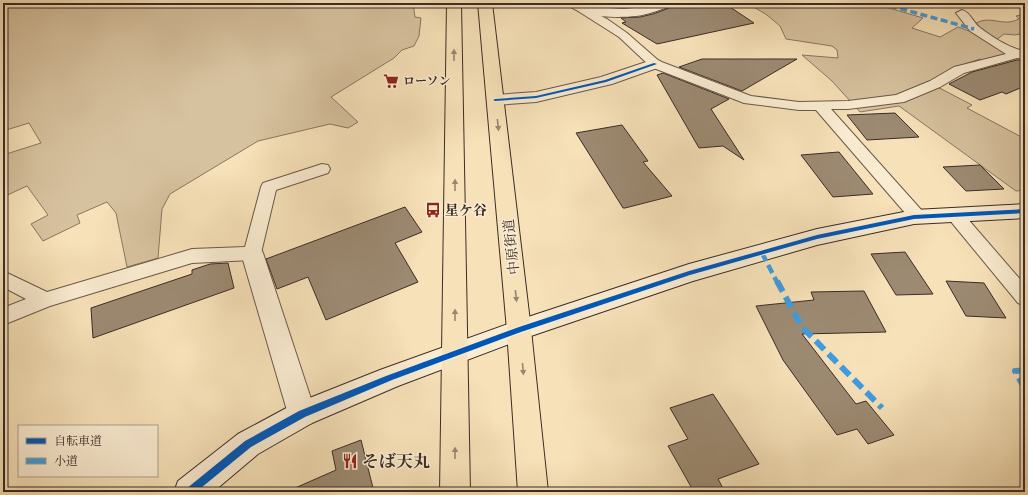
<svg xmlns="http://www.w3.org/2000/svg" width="1028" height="495" viewBox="0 0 1028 495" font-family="'Gentium Book Plus','Noto Serif JP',serif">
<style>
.green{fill:#d7c29f;stroke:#887762}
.building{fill:#9c8a72;stroke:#3a2c26}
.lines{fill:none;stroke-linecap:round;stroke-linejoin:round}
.lane-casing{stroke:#69594a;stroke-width:2}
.street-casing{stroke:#69594a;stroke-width:2}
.secondary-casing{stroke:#3a2c26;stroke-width:2}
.primary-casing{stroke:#3a2c26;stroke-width:2}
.lane{fill:#faecd1;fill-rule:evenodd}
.street{fill:#faecd1;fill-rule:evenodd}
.secondary{fill:#faecd1;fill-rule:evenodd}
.primary{fill:#f7e1b8;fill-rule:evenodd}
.quiet-far2{stroke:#3e9ce0;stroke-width:3.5;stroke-dasharray:7 3.5;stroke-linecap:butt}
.quiet-far1{stroke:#3e9ce0;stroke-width:4.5;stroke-dasharray:9 4.5;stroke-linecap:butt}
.quiet{stroke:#3e9ce0;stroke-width:6;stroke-dasharray:12 6;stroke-linecap:butt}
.cycleway-casing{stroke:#faecd1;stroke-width:2}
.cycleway{fill:#0057b8;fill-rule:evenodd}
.oneway{fill:#98866f}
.labels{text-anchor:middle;stroke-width:3;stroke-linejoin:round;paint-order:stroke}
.far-poi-label{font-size:12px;font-weight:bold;fill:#3a2c26;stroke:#faecd1;text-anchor:start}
.poi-label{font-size:14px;font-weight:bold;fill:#3a2c26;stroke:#faecd1;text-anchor:start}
.street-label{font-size:14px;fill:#3a2c26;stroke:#faecd1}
.near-poi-label{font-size:17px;font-weight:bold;fill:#3a2c26;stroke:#faecd1;text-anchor:start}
</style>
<rect width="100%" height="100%" fill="#f7e1b8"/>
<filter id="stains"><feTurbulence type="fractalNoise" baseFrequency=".005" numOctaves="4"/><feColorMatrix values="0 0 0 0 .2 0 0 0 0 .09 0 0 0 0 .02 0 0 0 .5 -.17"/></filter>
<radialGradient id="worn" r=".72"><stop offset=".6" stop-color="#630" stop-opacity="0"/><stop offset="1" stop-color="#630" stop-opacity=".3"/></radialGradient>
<g class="green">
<path d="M3,3H413L415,17L421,18L419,36L414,46L402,50L394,58L331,97L358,122L348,128L330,124L258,141L170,194L162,209L158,258L127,267L116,213L107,202L77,215L80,223L43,241L31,224L48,215L27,186L3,197V181L6,180L3,176V155L41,143L29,123L3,131Z"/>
<path d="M743,3H872L923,18L912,28L940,37L958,27L969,31L977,28L973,25C990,13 1001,28 1019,19L1016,16L1025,14V33L1015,35L1004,34L996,40L989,43L1024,61L1003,69L980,59L953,68L930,83L972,105L967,108L1025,139V190L1016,191L899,106L860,112L832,81L802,55L838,58L837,50L832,46L786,39L780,26L767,15L749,4Z"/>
</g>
<g class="building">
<path d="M600,3H650L621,7L604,6Z"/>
<path d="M672,3H724L754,23L657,44L622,23L626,22L621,18L640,17L653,14L669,8Z"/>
<path d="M702,59H797L742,91L679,67Z"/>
<path d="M1017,60H1025V86L1006,94L1002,92L980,100L949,84L972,72Z"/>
<path d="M663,73L729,99L711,109L744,160L723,146L699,148L657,75Z"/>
<path d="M895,113L919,137L867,140L847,115Z"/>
<path d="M622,125L648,161L643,162L672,196L625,208H623L576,133Z"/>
<path d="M839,152L873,194L833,197L801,155Z"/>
<path d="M980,165L1004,189L966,191L943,167Z"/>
<path d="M405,207L422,232L395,243L418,282L326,320L308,277L277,289L266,259Z"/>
<path d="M905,252L933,294L896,295L871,254Z"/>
<path d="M228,263L234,288L93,338L91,308L192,274V270L210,264Z"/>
<path d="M946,281L984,283L1006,318L966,316Z"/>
<path d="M864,291L886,332L802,334L856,404L866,401L894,435L868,444L857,429L837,435L783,360L756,306L814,300L811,292Z"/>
<path d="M713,394L759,464L718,479L725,492H694L668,446L688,439L670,408Z"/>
<path d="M361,440L374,492H286L336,470L332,451Z"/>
</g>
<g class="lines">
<g class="lane-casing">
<g id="lane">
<path d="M582,6L607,19L627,33L659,61L751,96L799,102L848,101L896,95L930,81L954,67L1006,54L970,31L956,13L962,10C970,12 973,22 979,27C992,37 1009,48 1024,51L1025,59L1017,58L964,73L940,87L904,102L848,109H831L924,213L927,217L924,221L918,223L912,221L816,110H799L744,103L651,67L619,37L578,11L577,9L578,7Z"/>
<path d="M322,164L328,165L330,169L328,173L276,190L261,253L258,258L252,260L192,263L50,306L3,325V308L26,299L3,287V271L47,292L192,249L245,247L261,187L263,183Z"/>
<path d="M954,208L960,210L1025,285V306L1018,303L948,218L945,214L948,210Z"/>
</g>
</g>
<g class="street-casing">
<g id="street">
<path d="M567,3H582L586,5C602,7 617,10 633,8C646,7 658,0 671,4L669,7C658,10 647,15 636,16C618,18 578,18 567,3Z"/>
<path d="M655,59L660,61L663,64L660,67L612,84L536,102L495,105L489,104L487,100L489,96L495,95L536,92L601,77Z"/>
<path d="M252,245L260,247L263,253L316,414L312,423L302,427L292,423L288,414L241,253L244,247Z"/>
</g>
</g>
<g class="secondary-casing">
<path id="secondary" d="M1025,204V218L914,224L817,245L693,281L528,337L398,386L312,423L258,454L213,492H174L178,481L238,434L292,405L380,370L519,320L689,264L817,229L914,210Z"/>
</g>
<g class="primary-casing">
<g id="primary">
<path d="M447,3H461L470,492H440Z"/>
<path d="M478,3H492L531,330L548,492H518L507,330Z"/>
</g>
</g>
<use href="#lane" class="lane"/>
<use href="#street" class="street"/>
<use href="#secondary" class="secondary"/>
<use href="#primary" class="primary"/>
<path class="quiet-far2" d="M880,3L974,29"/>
<path class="quiet-far1" d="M762,253L777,282"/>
<g class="quiet">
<path d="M777,281L802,327L882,408"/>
<path d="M1025,370L1015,371L1025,389"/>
</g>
<g class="cycleway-casing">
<g id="cycleway">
<path d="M654,63L657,64L606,82L536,98L495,101L493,100L495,99L536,96L605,80Z"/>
<path d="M1025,209V213L914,219L817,239L690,275L521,332L392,380L305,417L251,447L196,492H185L186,489L245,441L299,411L386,376L519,327L689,271L817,235L914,215Z"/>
</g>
</g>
<use href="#cycleway" class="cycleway"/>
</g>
<defs><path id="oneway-solid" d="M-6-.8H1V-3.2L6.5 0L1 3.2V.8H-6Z"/></defs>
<g class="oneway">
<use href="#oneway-solid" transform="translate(454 55) rotate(-90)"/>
<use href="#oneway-solid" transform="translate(498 125) rotate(84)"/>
<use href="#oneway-solid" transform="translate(455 185) rotate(-90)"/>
<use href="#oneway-solid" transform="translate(516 296) rotate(84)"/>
<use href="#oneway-solid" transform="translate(455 315) rotate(-90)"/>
<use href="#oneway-solid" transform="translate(523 369) rotate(85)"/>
<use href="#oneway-solid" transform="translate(455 453) rotate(-90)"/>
</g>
<defs>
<g id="supermarket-bare" transform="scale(1.2)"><path d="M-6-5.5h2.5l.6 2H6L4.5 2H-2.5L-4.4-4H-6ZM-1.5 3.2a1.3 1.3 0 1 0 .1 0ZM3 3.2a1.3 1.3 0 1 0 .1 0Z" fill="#8f2418" stroke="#faecd1" stroke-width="2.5" paint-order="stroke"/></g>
<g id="bus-bare" transform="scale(1.2)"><path d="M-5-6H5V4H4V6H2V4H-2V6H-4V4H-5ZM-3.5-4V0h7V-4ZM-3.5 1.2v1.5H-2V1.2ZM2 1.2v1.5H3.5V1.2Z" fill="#8f2418" stroke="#faecd1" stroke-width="2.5" paint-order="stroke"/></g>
<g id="restaurant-bare" transform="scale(1.2)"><path d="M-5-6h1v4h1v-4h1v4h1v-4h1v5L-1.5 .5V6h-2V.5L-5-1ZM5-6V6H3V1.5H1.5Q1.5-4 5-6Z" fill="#8f2418" stroke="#faecd1" stroke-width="2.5" paint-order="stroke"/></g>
</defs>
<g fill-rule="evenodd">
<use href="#supermarket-bare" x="391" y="81"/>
<use href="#bus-bare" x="433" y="210"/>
<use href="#restaurant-bare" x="350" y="461"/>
</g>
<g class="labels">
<g class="far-poi-label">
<text x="403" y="85">ローソン</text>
</g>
<g class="poi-label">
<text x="445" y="215">星ケ谷</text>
</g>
<g class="street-label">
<text transform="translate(511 247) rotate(-96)" y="5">中原街道</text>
</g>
<g class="near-poi-label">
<text x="362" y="467">そば天丸</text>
</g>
</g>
<rect width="1028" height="495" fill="none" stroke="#f7e1b8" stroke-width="16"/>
<rect x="4" y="4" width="1020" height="487" fill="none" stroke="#3a2c26" stroke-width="2"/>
<rect x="8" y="8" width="1012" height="479" fill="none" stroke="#3a2c26"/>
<rect x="18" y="425" width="140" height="52" fill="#faecd1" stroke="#ad9f8d"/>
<rect x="26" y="438" width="20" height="6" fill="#0057b8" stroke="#ad9f8d"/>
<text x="54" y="445" font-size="12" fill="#3a2c26">自転車道</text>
<rect x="26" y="458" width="20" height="6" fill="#3e9ce0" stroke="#ad9f8d"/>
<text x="54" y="465" font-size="12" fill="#3a2c26">小道</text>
<rect width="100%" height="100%" filter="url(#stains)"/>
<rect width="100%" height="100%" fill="url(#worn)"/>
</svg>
